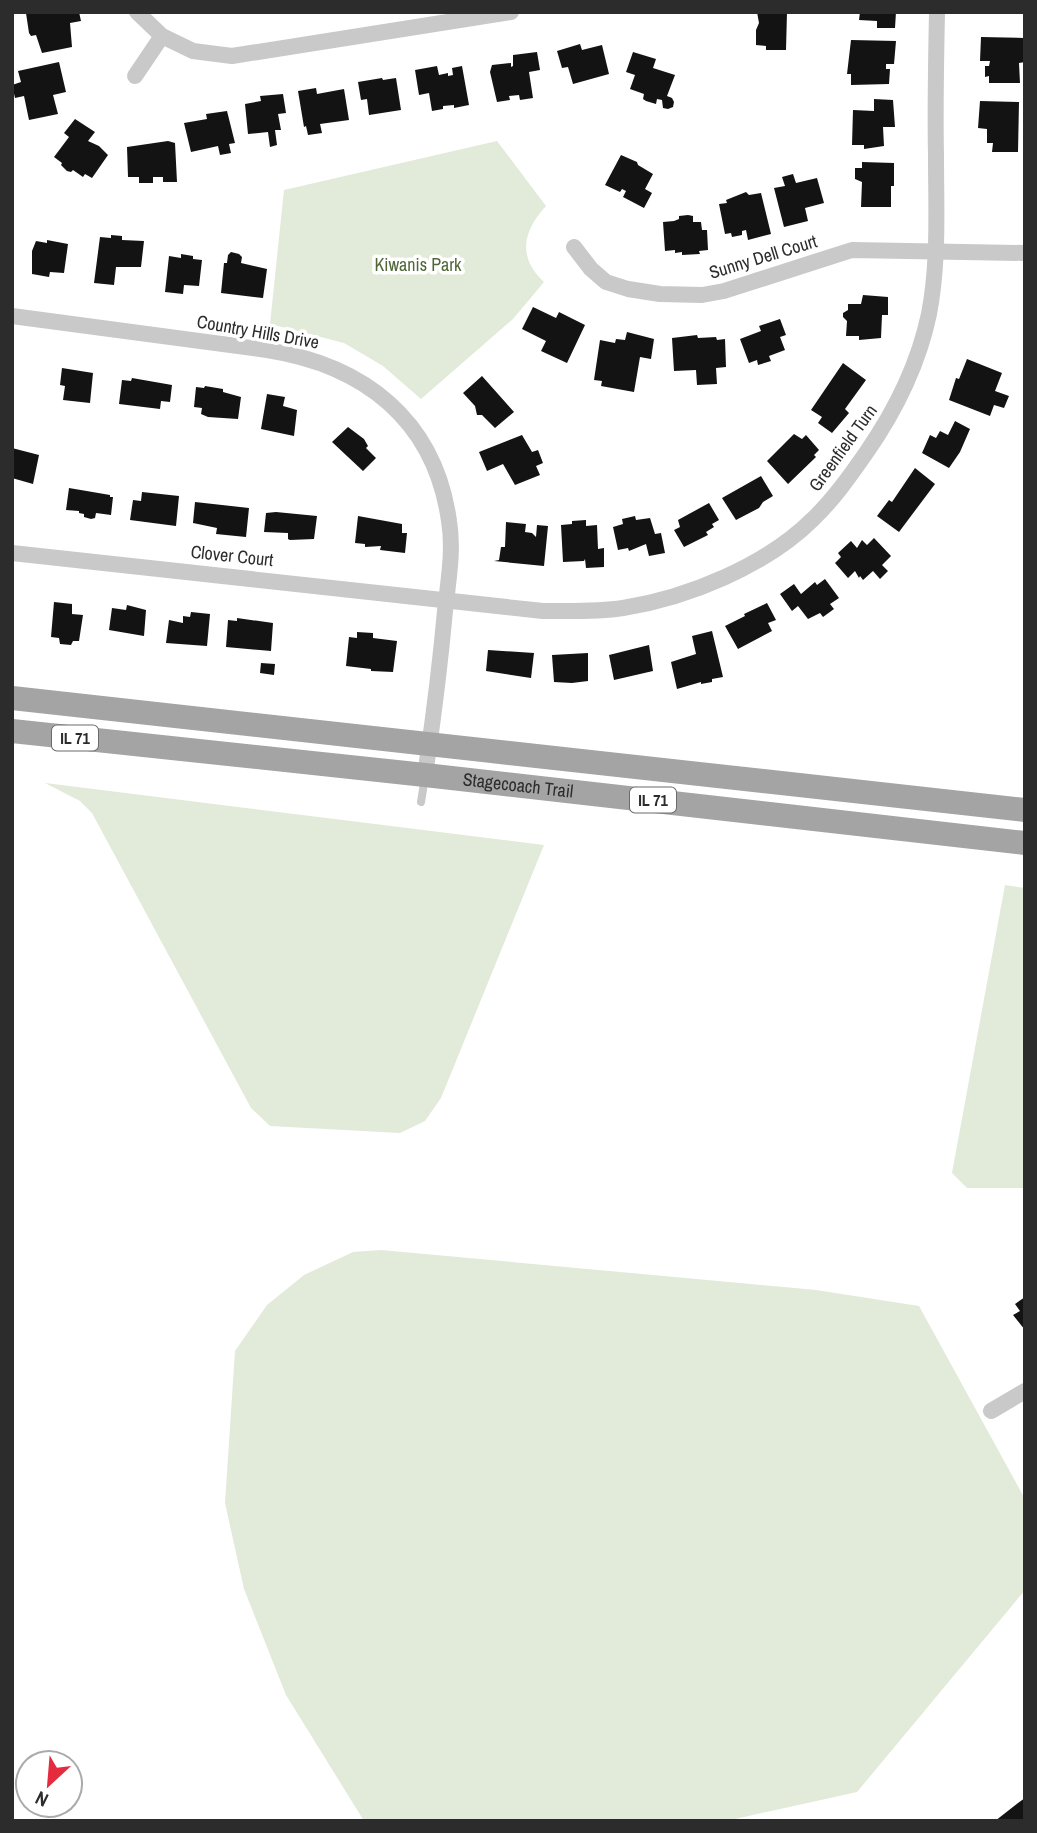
<svg xmlns="http://www.w3.org/2000/svg" width="1037" height="1833" viewBox="0 0 1037 1833" font-family="'Archivo Narrow',sans-serif">
<style>
.green{fill:#e2ead9}
.building{fill:#131313}
.lines{fill:none;stroke-linecap:round;stroke-linejoin:round}
.service{stroke:#c9c9c9;stroke-width:8}
.minor{stroke:#c9c9c9;stroke-width:16}
.primary{stroke:#a4a4a4;stroke-width:24}
.labels{text-anchor:middle;stroke-width:7;stroke-linejoin:round;paint-order:stroke}
.shield{fill:#fff;stroke:#6b6b6b;stroke-width:2}
.shield-label{font-size:16px;font-weight:bold;fill:#2c2c2c}
.street-label{font-size:18px;fill:#2c2c2c;stroke:#fff}
.park-label{font-size:18px;fill:#50673a;stroke:#fff}
</style>
<rect width="100%" height="100%" fill="#fff"/>
<g class="green">
<path d="M497,141L546,206C523,231 517,257 544,282L513,319L421,399L383,366L344,343L270,324L284,190Z"/>
<path d="M45,783L544,845L441,1098L425,1121L400,1133L270,1126L251,1108L92,813L80,801Z"/>
<path d="M1005,885L1025,888V1188H967L952,1173Z"/>
<path d="M381,1250L816,1290L919,1306L1025,1499V1590L857,1792L726,1821H364L286,1695L244,1589L225,1503L235,1351L267,1305L304,1275L353,1252Z"/>
</g>
<g class="building">
<path d="M79,12L81,21L70,23L72,47L42,53L36,35L31,36L29,33L26,13Z"/>
<path d="M757,12H787L786,50H766V46L756,45V30L759,23Z"/>
<path d="M860,12H896L895,28H877V21L859,20Z"/>
<path d="M981,37L1025,38V62L1019,63L1020,83H989V76L985,77V66H989L990,61H980Z"/>
<path d="M851,40L896,41L894,64H886V69H890L889,84L851,85V74H847Z"/>
<path d="M580,44L582,50L602,45L609,74L573,84L568,67L562,68L557,51Z"/>
<path d="M537,52L540,70L529,72L533,98L520,100L519,95L509,96L510,100L497,102L490,72L492,65L511,63V67L513,66V55Z"/>
<path d="M633,52L656,59L653,68L675,75L667,96L672,98L674,102L673,107L668,109L663,108L662,100L657,99L656,104L646,101L643,99L644,94L630,89L635,75L626,72Z"/>
<path d="M59,62L66,92L53,95L58,114L29,120L24,96L15,98L12,85L21,82L18,71Z"/>
<path d="M437,66L439,75L448,73V76L453,75L452,68L462,66L469,105L454,108V105L443,106V109L432,111L429,93L419,95L415,70Z"/>
<path d="M382,78L383,80L396,78L401,110L369,115L367,99L361,100L358,82Z"/>
<path d="M316,88L317,94L344,89L349,120L320,124L322,133L308,135L306,126L304,127L298,91Z"/>
<path d="M283,94L286,113L278,114L281,130H275L277,145L270,147L268,132L248,134L245,104L261,101L260,96Z"/>
<path d="M874,99L893,100L895,127H883L884,146L864,149V145H852L853,110L874,111Z"/>
<path d="M980,101L1019,102L1018,152H992L993,143H987V129L978,128Z"/>
<path d="M227,111L235,143L229,144L231,153L220,155L218,146L191,152L184,123L207,119L206,114Z"/>
<path d="M75,119L95,132L88,141L99,146L108,155L92,178L85,174L83,177L73,170L71,172L67,171L61,165L62,163L54,157L69,137L64,133Z"/>
<path d="M168,141L175,143L177,182H163V177H153V183H139V177H128L127,147Z"/>
<path d="M621,155L637,162L638,165L653,174L645,189L652,193L644,208L623,197L626,191L622,189L620,192L605,185Z"/>
<path d="M862,162L894,163V186H891V207H861L862,182L855,179V168H862Z"/>
<path d="M793,174L796,183L817,178L824,203L805,208L808,221L784,227L774,188L785,186L782,177Z"/>
<path d="M746,192L749,195L761,193L771,234L748,240L746,230L742,231V235L732,237L731,233L725,234L719,204L727,203L726,200Z"/>
<path d="M688,215L693,216V222H701L702,230H707L708,250L699,251L700,254L682,255V252L675,253V250L665,251L663,222L674,221L679,219V216Z"/>
<path d="M111,235L122,236V240L144,241L141,267H116L114,285L94,283L100,237L111,238Z"/>
<path d="M47,240L68,244L64,273L50,272L49,277L32,274V251L36,241L47,243Z"/>
<path d="M231,252L239,254L242,257L241,263L267,269L263,298L221,293L224,263H227L228,255Z"/>
<path d="M181,254L193,256V259L202,260L199,286L184,285L183,294L165,292L169,256L181,258Z"/>
<path d="M863,295L888,297V315H882L881,338L859,340V336H846L847,321L843,317V313L848,310V304H861Z"/>
<path d="M533,307L556,318L559,312L585,325L567,363L541,351L546,341L522,329Z"/>
<path d="M780,319L786,335L780,337L785,350L769,356L771,361L758,365L757,360L749,363L740,339L761,331L759,326Z"/>
<path d="M627,332L654,339L651,359L640,357L634,392L601,386L602,381L594,380L600,340L615,343L616,339L625,340Z"/>
<path d="M697,335L698,338L716,337L717,340L725,339L726,367L716,368L717,384L697,385L696,370L674,371L672,338Z"/>
<path d="M967,359L1002,373L995,391L1009,396L1004,408L994,405L990,416L949,400L956,378L959,379Z"/>
<path d="M843,363L866,380L845,409L849,413L832,433L818,423L822,417L811,410Z"/>
<path d="M62,368L93,373L90,403L63,400L65,386L60,385Z"/>
<path d="M482,376L514,412L495,428L482,415H477L475,406L463,393Z"/>
<path d="M132,378L172,385L170,402L161,401L160,409L119,404L122,380L131,381Z"/>
<path d="M205,386L223,389V392L241,397L238,419L208,417L201,414L202,408L194,407L196,387L204,388Z"/>
<path d="M267,394L285,397L283,406L297,410L294,436L261,429Z"/>
<path d="M955,421L970,429L960,452L949,468L922,453L930,435L936,438L940,431L948,435Z"/>
<path d="M348,427L364,439L368,446L366,448L376,458L363,471L332,442Z"/>
<path d="M794,434L802,439L806,435L819,450L814,455L816,457L788,484L767,461Z"/>
<path d="M522,435L532,452L538,450L543,463L536,466L540,475L515,485L503,464L487,471L479,452Z"/>
<path d="M12,448L39,455L33,484L12,478Z"/>
<path d="M915,468L935,484L899,532L877,516L889,500L892,502Z"/>
<path d="M761,476L773,496L763,502L759,508L736,520L722,498Z"/>
<path d="M69,488L110,495V497H113L111,515L96,513L95,518L91,519L84,517V514L79,513V511L66,510Z"/>
<path d="M142,492L179,496L176,526L130,520L133,500L141,501Z"/>
<path d="M195,502L249,508L246,537L216,534L217,528L193,523Z"/>
<path d="M709,503L719,520L712,524L714,527L706,532L708,535L684,547L674,530L680,527L678,520Z"/>
<path d="M276,512L317,516L314,539L290,540L288,539V533L264,532L266,513Z"/>
<path d="M358,516L402,524V533H407L405,553L380,550L381,546L365,547V544L355,543Z"/>
<path d="M635,516L636,520L650,518L655,534L661,533L665,553L649,556L646,544L629,551L628,548L618,550L613,527L623,524L622,519Z"/>
<path d="M586,520V526L597,525L598,549L604,548V567L586,568L585,559L584,561L563,562L561,525L572,524V521Z"/>
<path d="M506,522L526,524L525,532L532,533L536,537L537,525L548,526L544,566L494,561L499,560L501,547H505Z"/>
<path d="M874,538L891,556L882,565L888,571L880,579L873,571L863,580L860,576L859,578L855,571L848,578L835,563L841,557L838,553L851,541L857,548L862,540L867,545Z"/>
<path d="M825,579L839,598L830,604L834,609L823,617L820,613L808,619L798,606L792,611L780,594L794,584L801,594L815,582L817,585Z"/>
<path d="M54,602L72,604V614L83,615L79,641H73L71,645L60,644L59,638L51,637Z"/>
<path d="M767,603L776,620L768,623L772,631L738,649L725,626L745,616L744,614Z"/>
<path d="M127,605L146,610L144,636L109,630L112,608L126,610Z"/>
<path d="M191,612L210,614L207,646L166,643L169,620L183,623V616L190,617Z"/>
<path d="M237,618L273,623L271,651L226,647L228,620L237,621Z"/>
<path d="M712,631L723,677L712,679V682L701,684V682L677,689L671,662L696,654L692,636Z"/>
<path d="M357,632L373,633V638L397,641L393,672L371,671V669L346,666L349,637L357,638Z"/>
<path d="M649,645L653,671L614,680L609,655Z"/>
<path d="M488,650L534,653L531,678L486,671Z"/>
<path d="M588,653V681L572,683L554,682L552,655Z"/>
<path d="M261,663L275,664L274,675L260,673Z"/>
<path d="M1025,1297V1330L1013,1315L1020,1311L1015,1304Z"/>
<path d="M1025,1798V1821H995L1018,1803Z"/>
</g>
<g class="lines">
<path class="service" d="M421,802L425,777"/>
<g class="minor">
<path d="M137,12L162,36L193,51L232,56L511,12"/>
<path d="M135,76L162,36"/>
<path d="M574,247L591,269L606,282L628,289L660,294L702,295L724,291L852,250L1025,253"/>
<path d="M12,316L267,350C364,365 435,420 449,521C454,551 448,582 445,611C440,666 433,721 425,775"/>
<path d="M12,553L543,611C570,611 597,612 623,608C687,598 766,566 813,519C833,500 850,476 866,453C896,410 918,366 929,314C939,262 936,209 936,156C935,108 936,60 937,12"/>
<path d="M991,1411L1025,1391"/>
</g>
<g class="primary">
<path d="M12,698L1025,810"/>
<path id="s1" d="M12,731L425,775L1025,843"/>
</g>
</g>
<g class="labels">
<g class="shield">
<rect x="52" y="725.5" width="46" height="25" rx="5"/>
<rect x="630" y="787.5" width="46" height="25" rx="5"/>
</g>
<g class="shield-label">
<text x="75" y="744">IL 71</text>
<text x="653" y="806">IL 71</text>
</g>
<g class="street-label">
<text transform="translate(763 257) rotate(-17)" y="6">Sunny Dell Court</text>
<text transform="translate(258 332) rotate(10)" y="6">Country Hills Drive</text>
<text transform="translate(843 448) rotate(-54)" y="6">Greenfield Turn</text>
<text transform="translate(232 556) rotate(6)" y="6">Clover Court</text>
<text dy="6" stroke="none"><textPath href="#s1" startOffset="509">Stagecoach Trail</textPath></text>
</g>
<g class="park-label">
<text x="418" y="271">Kiwanis Park</text>
</g>
</g>
<rect width="1037" height="1833" fill="none" stroke="#2c2c2c" stroke-width="28"/>
<g transform="translate(49 1784) rotate(206)"><circle r="33" fill="#ffffff" stroke="#ababab" stroke-width="2"/>
<path d="M0-5L12 26L0 18L-12 26Z" fill="#e52c3e"/>
<text y="-10" font-size="19" font-weight="bold" text-anchor="middle" fill="#2c2c2c">N</text>
</g>
</svg>
